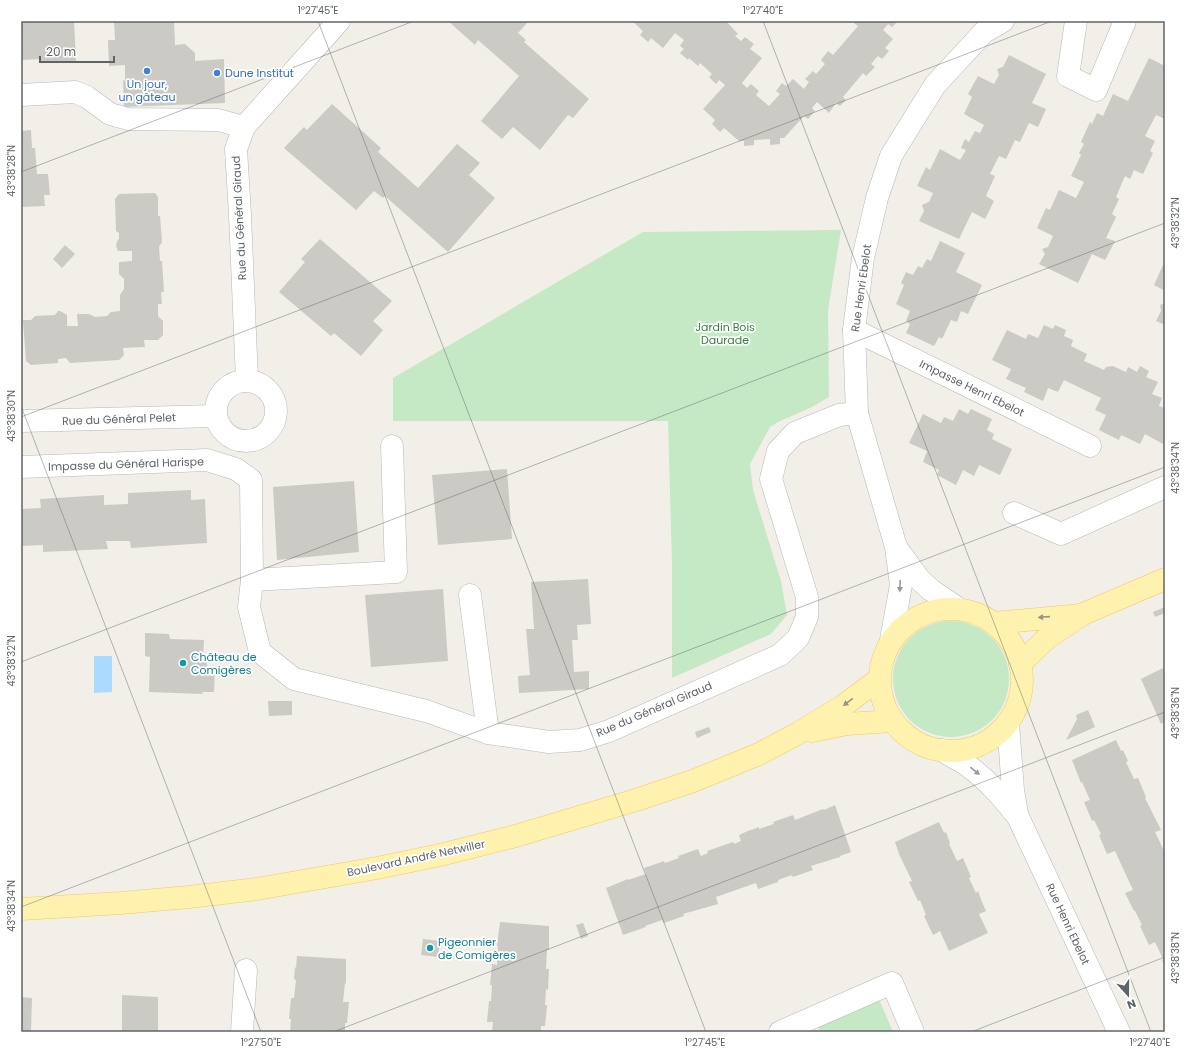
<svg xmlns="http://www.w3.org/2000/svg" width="1186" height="1053" viewBox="0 0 1186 1053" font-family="Poppins,sans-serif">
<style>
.green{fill:#c5e8c5}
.water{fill:#aadaff}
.building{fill:#cccac5}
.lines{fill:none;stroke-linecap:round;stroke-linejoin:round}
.minor-casing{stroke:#b5b8bc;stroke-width:23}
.major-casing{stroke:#f2c960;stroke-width:23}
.minor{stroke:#fff;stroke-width:22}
.major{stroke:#fff2af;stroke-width:22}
.oneway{fill:#979a9d}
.oneway2{fill:#979581}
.ticks{fill:none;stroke:#5f6368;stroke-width:1;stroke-opacity:0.45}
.shop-dot{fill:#3f7fe0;stroke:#fff;stroke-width:1.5}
.culture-dot{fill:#0f9aa8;stroke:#fff;stroke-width:1.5}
.labels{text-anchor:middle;stroke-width:3.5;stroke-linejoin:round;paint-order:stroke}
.shop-label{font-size:11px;fill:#366cbe;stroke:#fff;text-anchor:start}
.street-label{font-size:11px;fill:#5f6368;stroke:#fff}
.park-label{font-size:11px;fill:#348238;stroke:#fff}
.culture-label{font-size:11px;fill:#0d838f;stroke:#fff;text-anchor:start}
.neatline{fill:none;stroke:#5f6368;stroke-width:1.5}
.ticks-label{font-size:10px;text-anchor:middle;fill:#5f6368}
</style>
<rect width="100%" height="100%" fill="#f1efe8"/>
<g class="green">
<path d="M841,230L828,310L829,397L812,407L778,422L770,427L750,464L753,490L781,581L787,615L771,634L672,678V564L668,421H393V378L643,232Z"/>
<circle cx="951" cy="679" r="58"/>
<path d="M878,997L893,1032H820L816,1023Z"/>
</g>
<path class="water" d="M94,656H112V692L94,693Z"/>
<g class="building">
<path d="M21,21H74L76,61L41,63V59L21,60Z"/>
<path d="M114,21H174L175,45L185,44L195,53V61L224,59L225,103L124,107L123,80L125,81V65L109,66L108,40H115Z"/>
<path d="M448,21H529L518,33L526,40L524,42L589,99L573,118L568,115L540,150L513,127L502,139L481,121L519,76L478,40L475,45Z"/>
<path d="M632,21H726L738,34L735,36L741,41L745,37L754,44L750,49L762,58L742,83L747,88L751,84L759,91L756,95L769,106L780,94L776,91L782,83L786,86L793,79L804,89L809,82L805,79L813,71L816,74L825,64L821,60L828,51L833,55L858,26L854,23L855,21H898L892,27L888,24L883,30L893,39L885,48L889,51L882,59L878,56L871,64L875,67L866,76L863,73L843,97L846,100L840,106L836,103L829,113L817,102L812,108L815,111L808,119L804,116L784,138H780V144L770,145V139L754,140V145L744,146V141H739L724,128L720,132L712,124L715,120L703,109L725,85L719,80L716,84L709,77L712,74L700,63L698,66L689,58L688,60L680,53L684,49L680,46L684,40L675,33L663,48L651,38L648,42L640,35L643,31Z"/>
<path d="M1009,55L1046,74L1032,103L1046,109L1038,127L1029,123L1020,142L1015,140L1006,159L999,156L990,174L995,176L986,196L994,201L985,219L972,212L959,239L919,221L924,211L922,205L929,202L933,193L917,186L926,167L930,170L940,149L960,160L966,150L961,148L965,139L969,142L975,131L980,133L984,125L964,114L972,97L968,94L978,76L994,84L999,75L997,69L1003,67Z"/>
<path d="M1149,58L1165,66V119L1156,115L1145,136L1155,141L1150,151L1153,153L1143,174L1134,170L1130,179L1125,176L1116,197L1119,199L1112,214L1116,217L1106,238L1115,241L1105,260L1092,254L1078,283L1039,264L1045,254L1042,249L1048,247L1053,236L1037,228L1046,208L1050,210L1059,190L1076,198L1084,182L1071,176L1081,155L1079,153L1084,144L1081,142L1090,122L1092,124L1097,113L1103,116L1113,94L1128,101Z"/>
<path d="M332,104L381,148L378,152L418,188L457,144L480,163L469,175L495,198L448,252L385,196L383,198L374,191L356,210L284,148L304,127L307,130Z"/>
<path d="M31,130L32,148H35L37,174H48L50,195H44L45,206L21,207V131Z"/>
<path d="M155,193L158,197V216H160L162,242L159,247L160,261H162L164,292H161L162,304H158V316L163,321V335L158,340H144L145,347L123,348L124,355L119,360L70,363L66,358L58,359V363L31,365L26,361L23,320H31L35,316L55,315L58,311H60L67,315V326H78L77,314H89L95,317L107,316L111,312L120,311V295L124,289V279L119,274V262L132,261V251H118L116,246L117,241L119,239V233L116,231L115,199L119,194Z"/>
<path d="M320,239L392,301L373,321L383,330L361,356L334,333L331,336L279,292L305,262L301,259Z"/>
<path d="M940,241L965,253L956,272L982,285L968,314L961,311L957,322L951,320L942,339L939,337L934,346L906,333L910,324L906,321L910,311L896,304L904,285L901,283L906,272L913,275L918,266L922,268L927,259L931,261Z"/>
<path d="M65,245L75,254L62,268L53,259Z"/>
<path d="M1163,265L1165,266V291L1154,285Z"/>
<path d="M1165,303V325L1156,321L1161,311L1160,305Z"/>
<path d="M1044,325L1053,329L1055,325L1066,330L1064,336L1073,340L1071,346L1087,354L1084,361L1104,370L1106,367L1113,366L1126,372L1128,367L1137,372L1140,366L1149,371L1146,377L1158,382L1152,394L1162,398L1159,406L1165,408V440L1163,444L1145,434L1140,444L1121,435L1119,440L1099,430L1106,415L1095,410L1101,398L1064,380L1058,392L1048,388L1043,401L1024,392L1026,388L1006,379L1011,369L992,360L1007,330L1026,339L1028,334L1038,338Z"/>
<path d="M959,409L968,414L971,409L992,419L987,430L994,434L992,439L1012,449L1000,475L979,465L974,476L963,470L956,485L937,475L939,470L923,462L927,451L909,443L923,414L941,423L944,417L953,421Z"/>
<path d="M507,469L512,539L438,545L432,475Z"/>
<path d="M354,481L359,552L277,560L273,487Z"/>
<path d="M191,490V500L205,499L207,543L131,548L130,541H106L108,549L43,552V545L21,546V509L41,508L40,499L104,495V505L128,504V493Z"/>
<path d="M588,579L591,624L577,625L578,640H572L574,672L589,671V689L519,693L518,676L530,675L526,629H534L531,582Z"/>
<path d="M443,589L448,661L371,667L365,595Z"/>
<path d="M1165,607V613L1155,617L1153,612Z"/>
<path d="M145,633L169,634L170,639L204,640L203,659L207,658V667L215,668L214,692H202L203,694L149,692L150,657L145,656Z"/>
<path d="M1163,668V670L1165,669V722L1161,724L1141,679Z"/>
<path d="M268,701H292V715L269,716Z"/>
<path d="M1088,710L1095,727L1066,740L1077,719L1076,715Z"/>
<path d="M709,727L711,732L697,738L695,732Z"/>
<path d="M1116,740L1121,751L1123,750L1128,761L1126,762L1134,779L1138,778L1146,797L1145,798L1161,830L1155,832L1165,853V967L1162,960L1163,959L1155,942L1149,945L1140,926L1142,925L1135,911H1134L1125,893L1133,890L1115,851L1107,854L1099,835L1101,834L1094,820L1092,821L1084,802L1090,800L1082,782L1081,783L1072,760Z"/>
<path d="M835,805L851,852L840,856V857L811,866L813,870L793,877L792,875L778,880V882L758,889L756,883L716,897L718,904L683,914L684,916L664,923L662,920L645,926L646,927L623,935L606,888L628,879V880L646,874L644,868L653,865L664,861L665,863L679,858L678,856L698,849L701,856L708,853L707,851L733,842L734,844L741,841L739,835L748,831L759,827V829L774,824L773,822L793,815L795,820L823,809L824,810Z"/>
<path d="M939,822L944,833L946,832L950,843L949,844L957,861L963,858L971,877L969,878L976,893L978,891L982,902L986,911L979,914L988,933L949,951L940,931L933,935L924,916L926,915L920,900L918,901L909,882L912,881L899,854L895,842Z"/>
<path d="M500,922L549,926V950H547L546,969H549L548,990L546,989L545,1005H547L546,1017L545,1026H541V1032H492L493,1022H487L489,1001H491L492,985H490L492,964L497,965L498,946H497Z"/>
<path d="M583,923L588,936L581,939L576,925Z"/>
<path d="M423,939L440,941L438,957L421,955Z"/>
<path d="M297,956L346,959V984L345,983L343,1002H349L347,1023H345V1032H290L291,1019H289L291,998H294L296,980L294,979L295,967L296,968Z"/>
<path d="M122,995L158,997V1032H122Z"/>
<path d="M21,997L32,998L31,1032H21Z"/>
</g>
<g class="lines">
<g class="minor-casing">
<g id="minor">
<path d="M1076,21L1068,76L1096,90L1125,21"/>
<path d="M21,95L75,92L87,97L110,114L128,119L218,120L244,127"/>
<path d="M854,330L1090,446"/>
<path d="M247,380L240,215L236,149L244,127L339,21"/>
<circle cx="246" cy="411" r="30"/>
<path d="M21,421L216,416"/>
<path d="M21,467L207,460L236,469L251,480L252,580L249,607L260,652L294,679L426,711L488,733L549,742L580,740L609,731L780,655L798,638L807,617V597L771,479L778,451L795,433L839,415L857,413"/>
<path d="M1014,513L1061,534L1165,487"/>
<path d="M898,550L920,580L931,590L959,609"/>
<path d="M252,580L396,572L392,446"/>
<path d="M470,595L488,733"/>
<path d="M891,640L901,585L896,547L857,413L854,330L863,258L877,198L891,156L912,122L935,85L984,32L1003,21"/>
<path d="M1008,723L1013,790L1017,814"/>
<path d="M942,750C950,756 960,760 968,766C988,780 1003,798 1018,817L1119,1032"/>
<path d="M242,1032L246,970"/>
<path d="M780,1032L892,983L913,1032"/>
</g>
</g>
<g class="major-casing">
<g id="major">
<circle cx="951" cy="680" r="71"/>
<path d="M993,623L1082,615"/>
<path d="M1020,664L1047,638L1083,614L1165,579"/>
<path d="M812,731L847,724L892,721"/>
<path d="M21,909L121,903L189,897L257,889L377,868L440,855L512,837L636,800L693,781L759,754L795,735L843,706L879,679"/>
</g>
</g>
<use href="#minor" class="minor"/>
<use href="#major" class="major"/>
</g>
<defs><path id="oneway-solid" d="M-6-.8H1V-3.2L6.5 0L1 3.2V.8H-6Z"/></defs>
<g class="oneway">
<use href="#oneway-solid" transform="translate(900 586) rotate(92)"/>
<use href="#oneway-solid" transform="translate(975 771) rotate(39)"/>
</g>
<g class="oneway2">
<use href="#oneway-solid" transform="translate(1044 617) rotate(176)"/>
<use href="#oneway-solid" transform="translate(848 702) rotate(143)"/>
</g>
<path class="ticks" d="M318,21L706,1032M763,21L1151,1032M21,172L414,21M21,406L261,1032M21,417L1052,21M21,662L1165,223M21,907L1165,467M333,1032L1165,712M971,1032L1165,957"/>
<g class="shop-dot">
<circle cx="147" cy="71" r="4"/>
<circle cx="217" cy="73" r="4"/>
</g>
<g class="culture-dot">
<circle cx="183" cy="663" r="4"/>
<circle cx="430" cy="948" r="4"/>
</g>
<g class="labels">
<g class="shop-label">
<text x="225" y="77">Dune Institut</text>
<text x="147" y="88" text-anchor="middle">Un jour,<tspan x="147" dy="13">un gâteau</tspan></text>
</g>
<g class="street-label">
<text transform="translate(239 218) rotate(-93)" y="4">Rue du Général Giraud</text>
<text transform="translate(861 288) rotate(-82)" y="4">Rue Henri Ebelot</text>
<text transform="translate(972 388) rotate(26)" y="4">Impasse Henri Ebelot</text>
<text transform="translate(119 419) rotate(-2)" y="4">Rue du Général Pelet</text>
<text transform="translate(126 464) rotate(-2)" y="4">Impasse du Général Harispe</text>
<text transform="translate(654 709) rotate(-23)" y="4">Rue du Général Giraud</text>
<text transform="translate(416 858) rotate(-12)" y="4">Boulevard André Netwiller</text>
<text transform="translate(1068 924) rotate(65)" y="4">Rue Henri Ebelot</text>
</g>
<g class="park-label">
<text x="725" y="331">Jardin Bois<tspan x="725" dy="13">Daurade</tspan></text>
</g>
<g class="culture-label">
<text x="191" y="661">Château de<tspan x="191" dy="13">Comigères</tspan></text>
<text x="438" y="946">Pigeonnier<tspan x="438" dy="13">de Comigères</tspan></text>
</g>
</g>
<rect width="1186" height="1053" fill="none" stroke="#ffffff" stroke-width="44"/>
<g transform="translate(1128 995) rotate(159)" stroke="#ffffff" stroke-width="3" paint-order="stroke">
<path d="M0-3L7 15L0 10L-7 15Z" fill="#5f6368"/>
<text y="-6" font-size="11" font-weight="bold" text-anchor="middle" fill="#5f6368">N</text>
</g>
<path d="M40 56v6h74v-6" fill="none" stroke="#5f6368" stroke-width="2"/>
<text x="46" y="56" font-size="12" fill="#5f6368" stroke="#ffffff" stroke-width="3" paint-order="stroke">20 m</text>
<rect x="22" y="22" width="1142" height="1009" class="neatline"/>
<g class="ticks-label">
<text x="318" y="14">1°27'45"E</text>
<text x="763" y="14">1°27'40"E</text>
<text transform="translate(11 171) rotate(-90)" y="4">43°38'28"N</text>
<text transform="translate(1175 223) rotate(-90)" y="4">43°38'32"N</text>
<text transform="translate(11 416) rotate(-90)" y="4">43°38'30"N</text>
<text transform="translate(1175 468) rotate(-90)" y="4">43°38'34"N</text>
<text transform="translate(11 661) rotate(-90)" y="4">43°38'32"N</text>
<text transform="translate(1175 713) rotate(-90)" y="4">43°38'36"N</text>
<text transform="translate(11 906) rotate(-90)" y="4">43°38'34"N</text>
<text transform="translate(1175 958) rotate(-90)" y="4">43°38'38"N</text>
<text x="261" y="1046">1°27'50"E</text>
<text x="705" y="1046">1°27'45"E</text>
<text x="1150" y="1046">1°27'40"E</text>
</g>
</svg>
